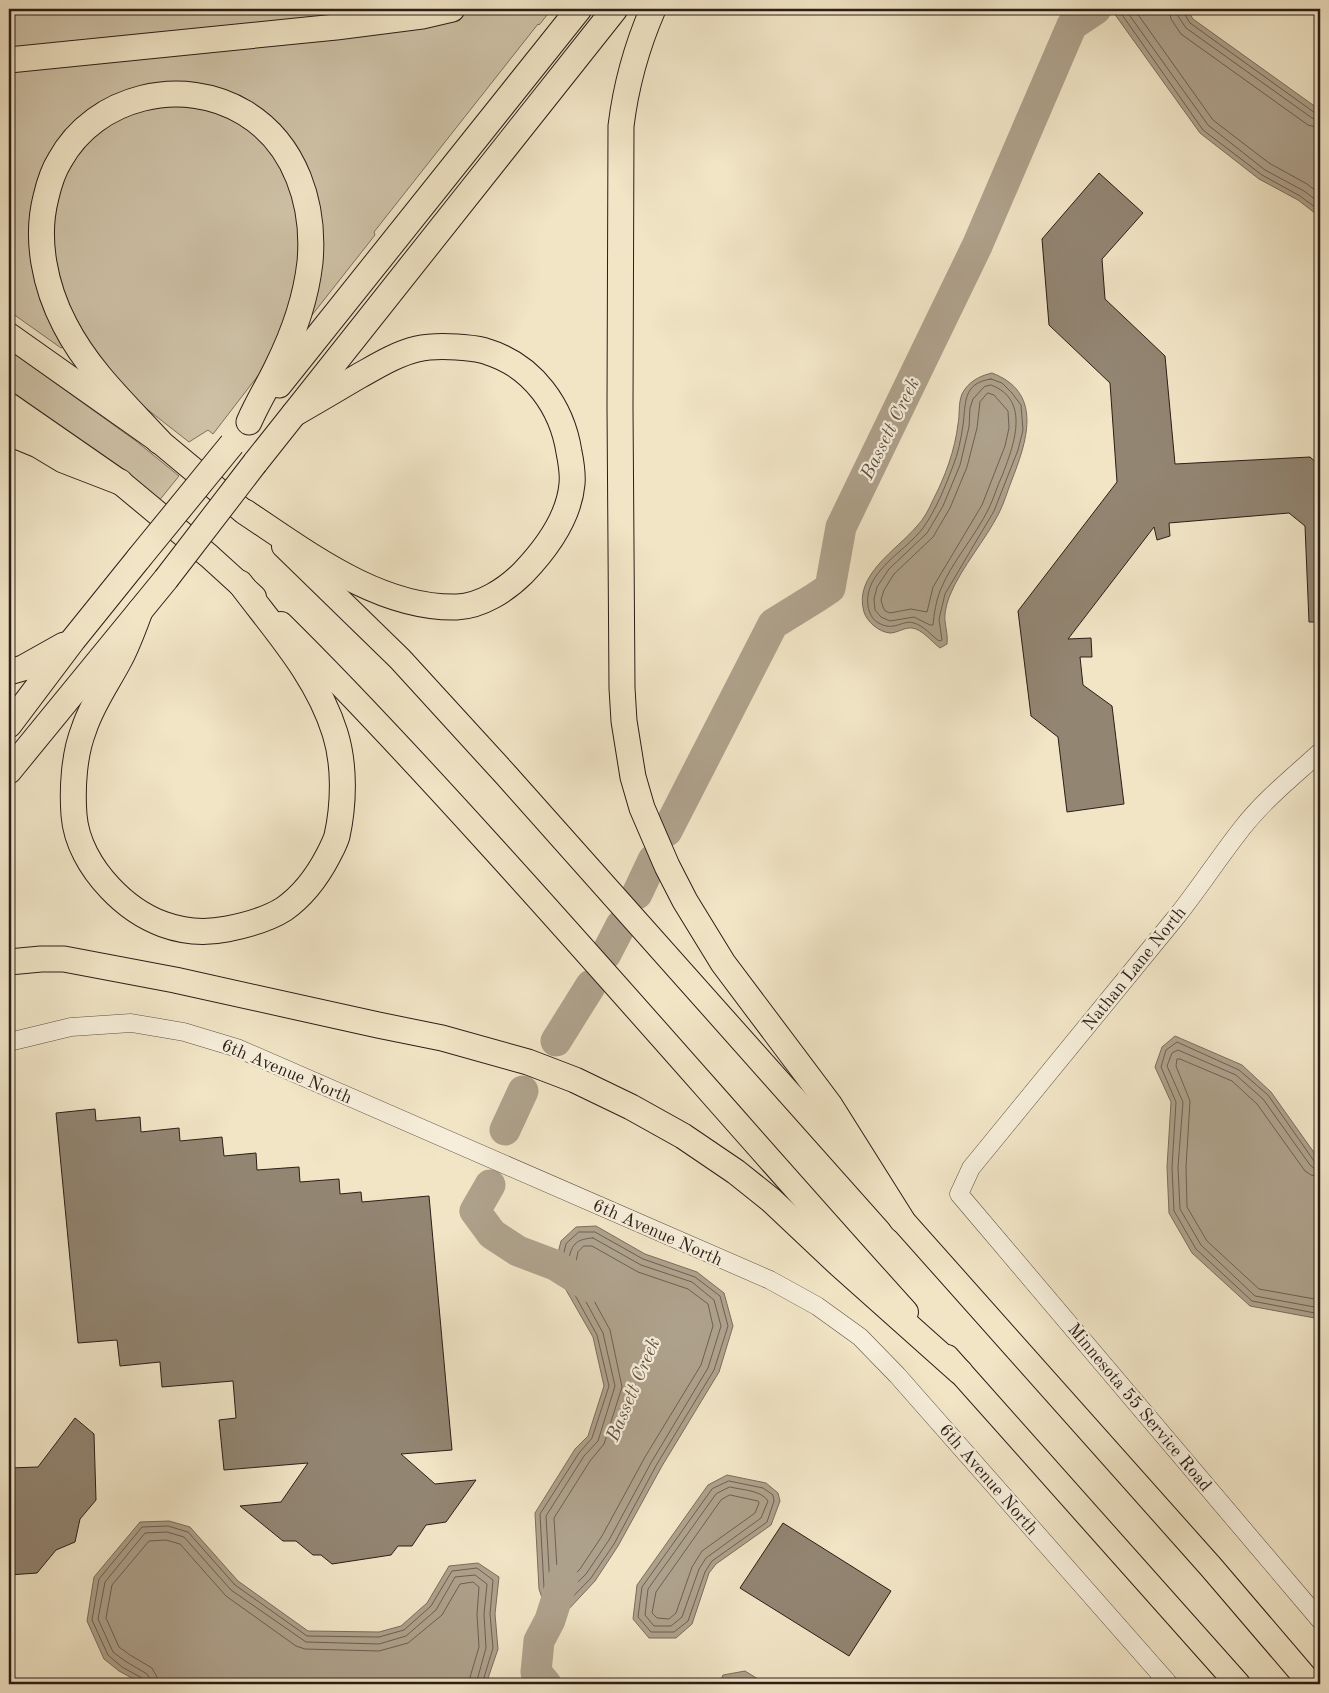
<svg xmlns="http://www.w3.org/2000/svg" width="1329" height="1693" viewBox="0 0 1329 1693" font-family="'Old Standard TT',serif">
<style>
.green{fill:#cfc3a8;stroke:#7d7060}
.water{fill:#aea18b;stroke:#7a6d5d}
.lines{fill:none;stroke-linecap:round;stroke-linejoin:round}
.shore{stroke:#6c6052;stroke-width:1}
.river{stroke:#aea18b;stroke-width:31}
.building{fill:#928572;stroke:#2b1e18}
.tertiary-casing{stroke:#5c5044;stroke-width:19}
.trunk-casing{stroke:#2b1e18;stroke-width:26}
.motorway-casing{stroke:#2b1e18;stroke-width:27}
.tertiary{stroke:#f6eeda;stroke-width:18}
.trunk{stroke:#f1e5c6;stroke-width:24}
.motorway{stroke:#f1e5c6;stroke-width:25}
.motorway-bridge-casing{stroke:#2b1e18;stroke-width:27;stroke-linecap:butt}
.motorway-bridge{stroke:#f1e5c6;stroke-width:25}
.labels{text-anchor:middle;stroke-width:4.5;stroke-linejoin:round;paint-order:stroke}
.street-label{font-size:18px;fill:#2b1e18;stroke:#f6eeda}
.water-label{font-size:19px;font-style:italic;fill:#5f5246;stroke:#f6eeda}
</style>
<rect width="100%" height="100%" fill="#f1e5c6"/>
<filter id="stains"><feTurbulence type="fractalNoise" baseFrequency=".004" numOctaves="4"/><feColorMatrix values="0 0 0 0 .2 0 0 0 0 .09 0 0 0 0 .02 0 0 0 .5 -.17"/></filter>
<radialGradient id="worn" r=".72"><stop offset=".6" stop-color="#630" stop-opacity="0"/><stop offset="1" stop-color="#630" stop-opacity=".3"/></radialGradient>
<g class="green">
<path d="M9,9H407L9,52Z"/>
<path d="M473,9H552L539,25L538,24L374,232L375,235L305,324L297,154L163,84L43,171L65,345L61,348L9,311V67L457,15Z"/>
<path d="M171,101L236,117L282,162L301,225L294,306L260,373L213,434L208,430L189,442L143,406L105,369L70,319L49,238L64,167L101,125Z"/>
<path d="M9,350L136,441L179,476L158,502L68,432L9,390Z"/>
</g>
<g class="water">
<path d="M1111,9H1187L1193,19L1320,110V217L1298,200L1259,179L1200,133Z"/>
<path d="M992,373C1042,392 1028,438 1013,477C1008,489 1005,501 999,513C985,541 962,566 950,595C947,602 944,614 945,621C946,630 948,636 947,644L940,648C932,642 922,629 912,628C905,627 897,633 890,633C879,632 867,622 864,612C853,575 897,550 917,526C924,519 929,509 933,500C945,477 955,450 958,424C960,414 958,404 962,394C968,382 979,376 992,373Z"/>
<path d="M1175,1036L1242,1065L1271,1092L1320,1161V1319L1250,1306L1192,1253L1169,1213L1167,1167L1171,1102L1155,1067L1162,1047Z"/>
<path d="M596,1226L645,1254L697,1272L724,1293L733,1326L719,1372L662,1466L618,1546L595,1581L552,1627L539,1589L535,1513L575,1449L588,1436L604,1386L593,1337L554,1269L561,1241L576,1227Z"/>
<path d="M727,1475L766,1483L778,1493L780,1501L771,1525L716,1564L709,1573L692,1624L676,1638H649L633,1619L637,1585L708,1485Z"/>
<path d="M169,1521L190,1527L238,1581L308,1631L379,1632L401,1626L427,1603L449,1566L478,1563L499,1577L495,1614L498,1649L486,1684H143L119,1671L104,1659L87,1621L94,1577L140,1522Z"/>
<path d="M745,1671L758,1679L759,1684H719L723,1675Z"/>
</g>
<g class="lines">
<g class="shore">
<path d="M1118,9L1203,130L1262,175L1300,196L1320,211"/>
<path d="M1125,9L1208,125L1265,170L1304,191L1320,203"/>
<path d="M1134,9L1213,120L1269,163L1307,184L1320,194"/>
<path d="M1169,9L1171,19L1181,34L1308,125L1320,128"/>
<path d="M1177,9L1178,16L1186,28L1312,118L1320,120"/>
<path d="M1183,9L1184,13L1190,23L1315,113L1320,114"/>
<path d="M991,379L1002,383L1012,393L1021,405L1023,430L1018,450L994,511L945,594L939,619L942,640L939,641C931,635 924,626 914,623C902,619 894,633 877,622C872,619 869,612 868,606C863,572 905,552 923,528C936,510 945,487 953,466C958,454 961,439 963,425C966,404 962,383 991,379Z"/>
<path d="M991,385C1032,400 1013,447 1002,476C997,486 994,498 989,508C975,537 952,561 940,591C936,601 934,614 933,625H930L914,617L890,621L881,617L875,610L874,599L877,587L889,569L927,533L943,506L960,465L969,427L970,408L973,399L984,387Z"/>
<path d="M988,393L994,395L1008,411L1009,428L1005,446L982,505L933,587L927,612L911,609L890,613L885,611L883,607L881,600L884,590L894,574L933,537L950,508L967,467L977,428L980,402Z"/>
<path d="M1320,1163L1314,1161L1268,1095L1239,1070L1177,1042L1166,1050L1161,1067L1176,1102L1172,1167L1174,1211L1196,1249L1252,1301L1320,1314"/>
<path d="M1320,1169H1315L1310,1165L1263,1099L1236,1075L1178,1050L1172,1053L1167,1066L1183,1102L1178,1167L1180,1209L1201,1245L1255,1296L1320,1308"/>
<path d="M1320,1177L1311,1175L1305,1171L1257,1104L1232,1081L1180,1059H1177L1176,1066L1190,1101L1186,1167L1187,1207L1207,1241L1259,1289L1320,1300"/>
<path d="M579,1232H595L643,1259L695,1277L720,1296L728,1326L714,1370L657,1464L614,1544L591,1578L555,1615L553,1614L544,1588L540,1514L579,1453L592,1438L609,1386L597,1335L560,1268L566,1244Z"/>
<path d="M593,1238L641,1265L692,1282L714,1300L721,1326L708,1368L652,1461L609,1540L586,1574L557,1603L555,1602L550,1587L546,1516L584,1456L598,1441L615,1386L603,1333L567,1267C571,1248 572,1239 593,1238Z"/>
<path d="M584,1246H592L638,1272L688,1289L708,1304L713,1326L701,1365L645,1457L602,1536L580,1569L561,1589L558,1585L554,1518L590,1461L604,1444L622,1387L610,1330L575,1266L578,1252Z"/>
<path d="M729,1481L763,1488L773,1495L774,1501L767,1522L712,1561L705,1572L688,1621L674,1632H651L638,1617L642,1587L712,1489Z"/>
<path d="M730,1487C742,1490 761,1490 768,1501L761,1518L706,1558L699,1569L682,1617L671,1626H654L645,1615L648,1589L716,1494Z"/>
<path d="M730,1495L758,1501L759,1503L755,1513L702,1551L692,1567L676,1613L669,1619L657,1618L652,1613L656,1592L721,1500Z"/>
<path d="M144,1684L142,1678L122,1667L108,1655L92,1620L99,1579L142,1527L168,1526L188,1532L235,1585L307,1636L379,1637L404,1630L431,1606L452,1571L477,1568L493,1580L490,1614L493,1648L482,1684"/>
<path d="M151,1684L150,1679L147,1674L125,1661L113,1652L98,1619L105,1582L145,1533L167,1532L184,1537L231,1590L306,1642L379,1644L406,1636L436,1610L455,1577L475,1575L487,1584L484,1614L486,1648L476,1684"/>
<path d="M158,1684L157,1677L152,1668L130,1655L119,1647L106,1618L112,1585L149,1541L166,1540L180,1544L226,1596L296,1646L305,1649L379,1651L408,1643L442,1615L460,1584L473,1582L479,1587L477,1614L479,1647L468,1684"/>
</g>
<g class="river">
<path d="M667,831L773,624L815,598L830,588L841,527L977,246L1072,25L1096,9"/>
<path d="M637,894L653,860"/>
<path d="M606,954L621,925"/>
<path d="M556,1041L591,985"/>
<path d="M505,1130L523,1091"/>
<path d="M490,1185L475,1211L492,1234L518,1251L555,1265L590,1287"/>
<path d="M546,1684L536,1672L539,1641L550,1620L563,1579"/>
</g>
</g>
<g class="building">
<path d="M1099,173L1143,213L1102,259L1105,299L1165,356L1175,464L1310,457L1320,466V622H1309L1305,526L1289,513L1169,523L1170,536L1157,540L1154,527L1068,639L1091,638L1092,657H1080L1083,685L1112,706L1124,804L1067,812L1058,737L1031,716L1018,611L1117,482L1110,383L1049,325L1042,239Z"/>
<path d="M95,1109L96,1121L140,1117L141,1132L179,1128L180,1141L222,1137L224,1156L256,1153L257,1170L299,1167L300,1182L339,1179L340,1194L361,1192L362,1202L429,1196L452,1450L401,1454L435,1484L476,1480L446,1522L426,1525L412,1546H398L391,1555L332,1564L321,1555H313L296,1541H283L240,1506L281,1502L308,1463L224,1470L219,1420L236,1418L233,1381L162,1387L160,1362L120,1366L117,1340L78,1343L56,1113Z"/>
<path d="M75,1418L94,1434L96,1500L80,1519L75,1542L56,1550L37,1573L9,1575V1468L38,1467Z"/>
<path d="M783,1523L891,1591L849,1656L740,1588Z"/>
</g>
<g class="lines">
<g class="tertiary-casing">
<g id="tertiary">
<path d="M1320,752C1294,776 1265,799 1243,827C1220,856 1200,887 1177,916L971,1168L959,1194L1320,1620"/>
<path d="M9,1042L71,1027L131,1023L184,1032L237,1048L770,1280L817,1306L860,1337L897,1375L1169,1684"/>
</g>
</g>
<g class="trunk-casing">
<g id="trunk">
<path d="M9,335L159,441L243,511"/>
<path d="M9,405L120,482L209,556L254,597"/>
<path d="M284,546L400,659L506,775L1211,1567L1311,1684"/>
<path d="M281,624C353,695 422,770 490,845C630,999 766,1157 906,1312"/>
<path d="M947,1357L1238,1684"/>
</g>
</g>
<g class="motorway-casing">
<g id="motorway">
<path d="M653,9C637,46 626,85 621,126L620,407L622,688L624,721L633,777L642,808L667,866L685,901L723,963L829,1104L902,1220"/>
<path d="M9,60L336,27L422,16L452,9"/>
<path d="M279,385L579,9"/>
<path d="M9,433L38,445L63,460L120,482"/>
<path d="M159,441C125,404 88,370 65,325C45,287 35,239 46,197C49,184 53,171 60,160C95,96 183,75 245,113C296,144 315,205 310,262C306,298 293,335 277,367C268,386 257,403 249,422"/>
<path d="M255,463L615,9"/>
<path d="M245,512C307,553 379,609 457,607C481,606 506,590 523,573C546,549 569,518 572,484C573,474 571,462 569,452C562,407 533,366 488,352C478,348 467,348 457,347C443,346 430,346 417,349C396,354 377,366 359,376C337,389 315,402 294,414"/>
<path d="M140,611C134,627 128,644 120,659C108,682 92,704 84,729C74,754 72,788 74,815C76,842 91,868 110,888C141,921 182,938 227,929C247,925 267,920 284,909C304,895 317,877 328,856C331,850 335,843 337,836C344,804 345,765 335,733C317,675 275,630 240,583"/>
<path d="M9,672L23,668L64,645"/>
<path d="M9,725L73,640L139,558"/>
<path d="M9,771L166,579"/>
<path d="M9,962L41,959H64L175,980L378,1025L442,1038L528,1062L575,1080L631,1107L683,1136L736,1172L771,1200L840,1265L960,1372"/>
</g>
</g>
<use href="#tertiary" class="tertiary"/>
<use href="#trunk" class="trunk"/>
<use href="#motorway" class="motorway"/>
<g class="motorway-bridge-casing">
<g id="motorway-bridge">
<path d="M139,558L232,444"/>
<path d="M166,579L255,463"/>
</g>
</g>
<use href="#motorway-bridge" class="motorway-bridge"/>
</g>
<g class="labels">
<g class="street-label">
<text transform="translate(1134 968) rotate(-51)" y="6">Nathan Lane North</text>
<text transform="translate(287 1071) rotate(23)" y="6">6th Avenue North</text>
<text transform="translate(658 1232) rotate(24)" y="6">6th Avenue North</text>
<text transform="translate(1140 1407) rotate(50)" y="6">Minnesota 55 Service Road</text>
<text transform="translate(989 1479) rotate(49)" y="6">6th Avenue North</text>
</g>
<g class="water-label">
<text transform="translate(889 428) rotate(-64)" y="7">Bassett Creek</text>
<text transform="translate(632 1389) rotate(-67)" y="7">Bassett Creek</text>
</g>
</g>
<rect width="1329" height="1693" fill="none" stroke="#f1e5c6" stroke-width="30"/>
<rect x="10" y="10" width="1309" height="1673" fill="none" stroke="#2b1e18" stroke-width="2.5"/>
<rect x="15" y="15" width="1299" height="1663" fill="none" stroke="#2b1e18"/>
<rect width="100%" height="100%" filter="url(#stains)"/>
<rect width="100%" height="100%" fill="url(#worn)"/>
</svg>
